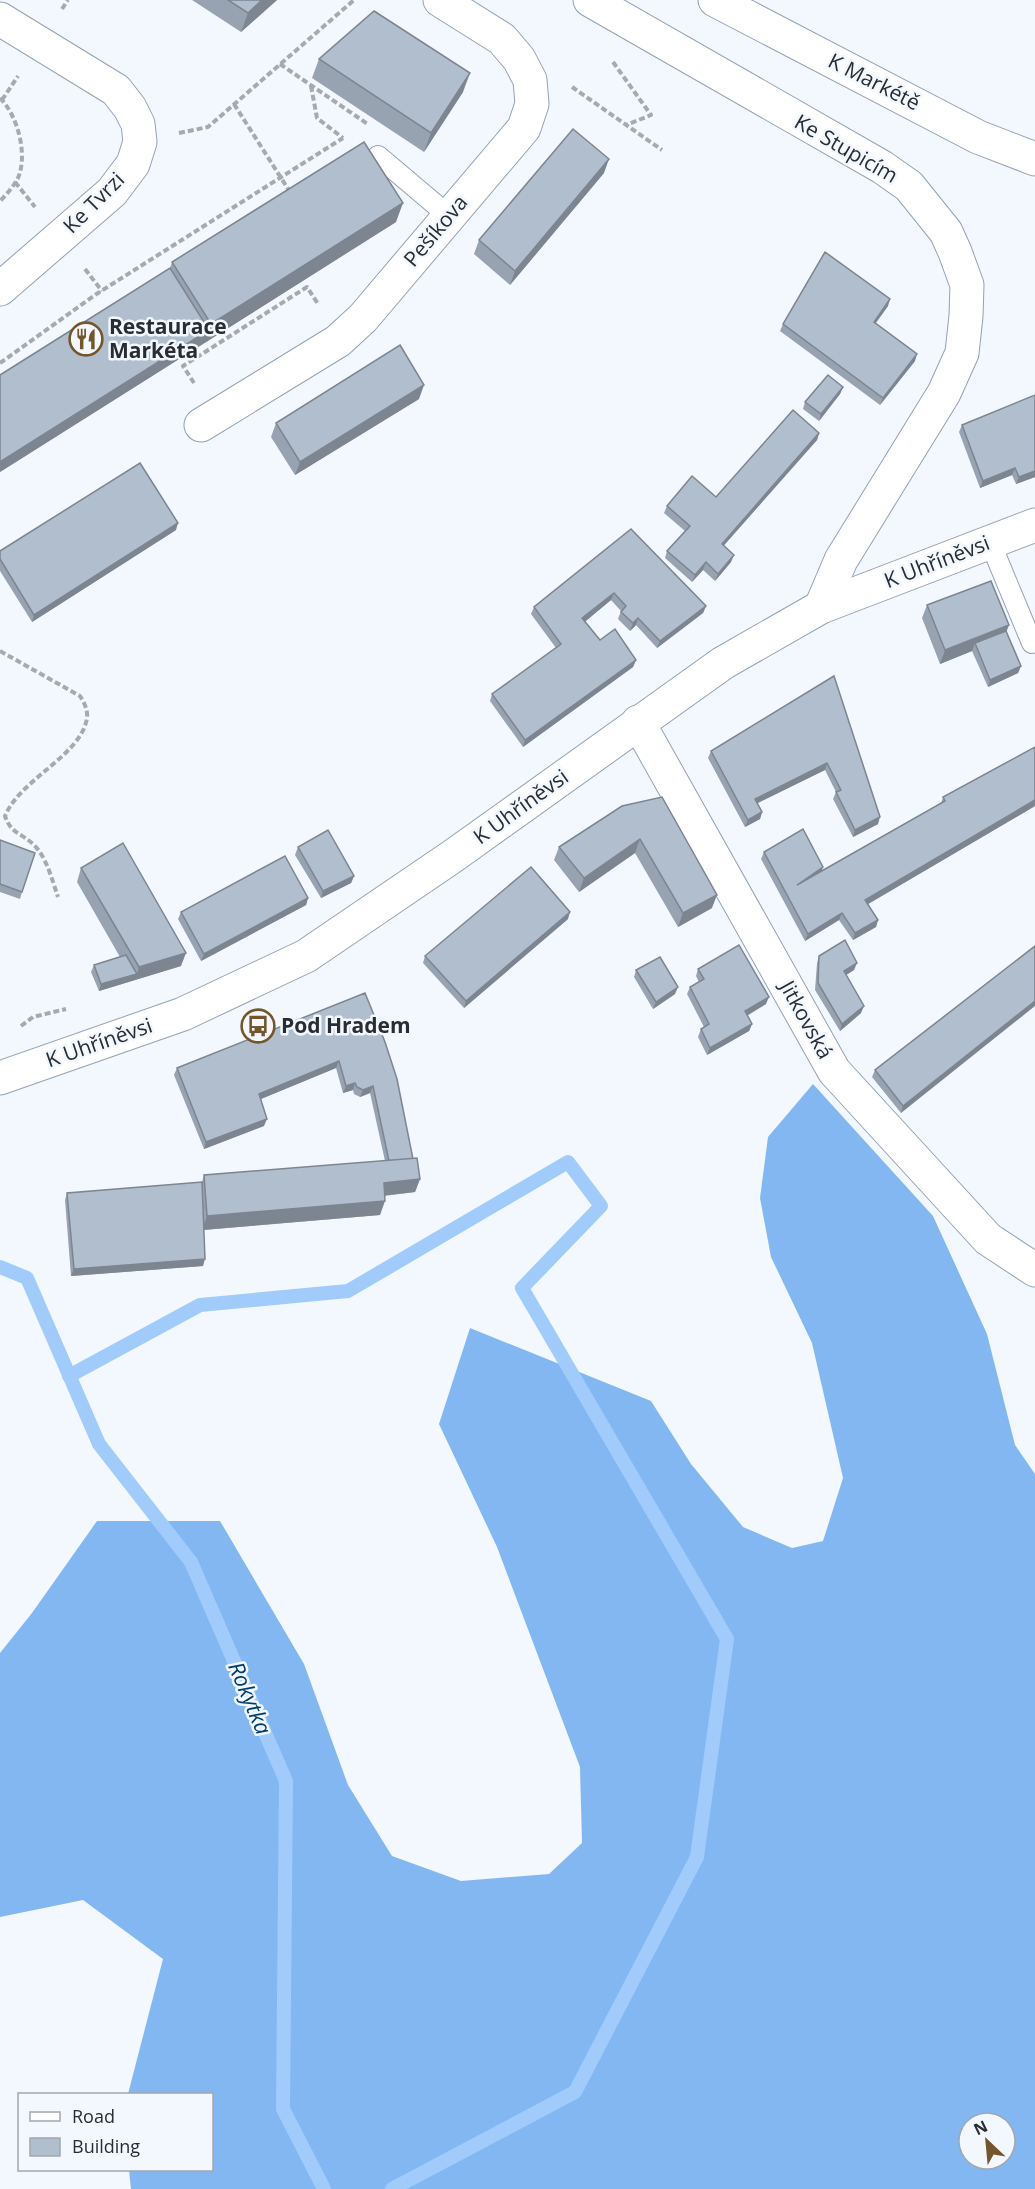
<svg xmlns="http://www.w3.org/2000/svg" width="1035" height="2189" viewBox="0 0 1035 2189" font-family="'Open Sans',sans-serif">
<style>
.forest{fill:#83b7f2;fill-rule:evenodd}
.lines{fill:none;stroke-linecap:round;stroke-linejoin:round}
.stream{stroke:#a1cbfb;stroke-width:14}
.service-casing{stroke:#95a2b1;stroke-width:22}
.minor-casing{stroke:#95a2b1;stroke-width:35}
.tertiary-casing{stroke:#95a2b1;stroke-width:35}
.path{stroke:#a5aab0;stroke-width:4;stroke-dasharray:6 3;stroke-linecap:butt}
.service{stroke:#fff;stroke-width:20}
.minor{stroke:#fff;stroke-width:33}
.tertiary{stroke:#fff;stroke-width:33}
.wall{fill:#98a3b1}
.shaded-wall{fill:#7c8590}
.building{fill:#b1bece;stroke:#7c8590;stroke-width:1.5}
.labels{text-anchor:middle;stroke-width:5;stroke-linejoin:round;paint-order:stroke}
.street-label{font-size:21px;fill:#282d33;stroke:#f2f8fe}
.poi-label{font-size:21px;font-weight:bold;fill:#282d33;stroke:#f2f8fe;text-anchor:start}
.water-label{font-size:22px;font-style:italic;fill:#013c70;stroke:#f2f8fe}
</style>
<rect width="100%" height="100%" fill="#f2f8fe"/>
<path class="forest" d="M813,1084L933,1216L987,1334L1015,1445L1035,1474V2189H131L129,2170H212V2094H128L163,1959L83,1900L0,1917V1653L32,1613L97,1521H220L304,1664L348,1785L392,1856L461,1881L549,1874L582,1843L580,1767L497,1547L439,1424L470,1328L651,1401L691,1464L743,1527L792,1548L823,1541L843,1478L812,1343L771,1257L760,1198L768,1137ZM969,2123H1005V2159H969Z"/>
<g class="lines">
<g class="stream">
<path d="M0,1267L27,1278L99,1444L191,1562L286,1781L283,2109L324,2189"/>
<path d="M69,1376L200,1305L348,1291L568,1162L601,1206L522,1288L727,1639L697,1857L575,2092L392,2189"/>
</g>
<g class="service-casing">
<g id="service">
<path d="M378,156L449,216"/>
<path d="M990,542L1032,643"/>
</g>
</g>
<g class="minor-casing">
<g id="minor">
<path d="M715,0L978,137L1035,159"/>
<path d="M0,19L116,90L130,108L138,124L140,142L133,164L112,192L0,289"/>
<path d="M201,425L338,341L363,318L524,128L532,104L530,80L519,59L502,39L440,0"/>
<path d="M638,722L834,1071L988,1239L1035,1270"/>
</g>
</g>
<g class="tertiary-casing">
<g id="tertiary">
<path d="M590,0L882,167L909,186L946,232L955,252L967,285L966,316L962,353L944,393L841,560L821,607"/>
<path d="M0,1078L183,1014L306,956L453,856L723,663L821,607L1035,525"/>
</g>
</g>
<g class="path">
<path d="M62,9L68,0"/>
<path d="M613,62L651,115L626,125"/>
<path d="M280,64L369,125"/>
<path d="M311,86L317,118L343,138"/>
<path d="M572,87L662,150"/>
<path d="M0,98C18,116 28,155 18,178C14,186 6,195 0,201"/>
<path d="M2,100L18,76"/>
<path d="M234,104L290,192"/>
<path d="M179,133L208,127L354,0"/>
<path d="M15,182L35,207"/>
<path d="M85,269L102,291"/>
<path d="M0,363L98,293L343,138"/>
<path d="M194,383L183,366L307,287L318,304"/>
<path d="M0,651L80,696C84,702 88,710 87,718C81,756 21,778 5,816C11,834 22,833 34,845C47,858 52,880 58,897"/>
<path d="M21,1026L33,1017L66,1009"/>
</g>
<use href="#service" class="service"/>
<use href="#minor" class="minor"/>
<use href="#tertiary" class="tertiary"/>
</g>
<g class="wall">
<path d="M192,0H277L241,32Z"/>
<path d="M319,59L463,92L424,152L312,78Z"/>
<path d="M604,173L510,285L474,254L479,240Z"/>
<path d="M396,222L0,472L170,268L172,262Z"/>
<path d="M888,306L876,323L915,361L880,405L780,331L783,324Z"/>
<path d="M843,387L840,394L819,421L803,409L805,402Z"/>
<path d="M419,399L295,475L271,437L276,423Z"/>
<path d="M962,425L1035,477L1016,484L1012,475L980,488L959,432Z"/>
<path d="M819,433L817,440L724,545L731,562L715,581L703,570L692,582L665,558L667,551L685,531L664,513L667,506L716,497Z"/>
<path d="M631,529L706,606L703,613L657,648L636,625L630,631L618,619L621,611L611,600L585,621L600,640L636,660L633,667L523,747L490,701L492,694L556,648L531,614L534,607Z"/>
<path d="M176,530L32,622L0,571V551Z"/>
<path d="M927,605L1006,631L1021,666L1018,673L988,687L972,651L940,664L922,618Z"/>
<path d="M834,676L878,824L853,837L833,799L836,792L825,770L757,803L762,812L760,819L745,827L708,758L711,751Z"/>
<path d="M1035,747V806L868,904L878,920L876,927L853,940L839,920L805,941L761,859L764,852L821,871L941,804L943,797Z"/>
<path d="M662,797L712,908L678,927L635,853L579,892L554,860L559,847Z"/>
<path d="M0,840L22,892L20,899L0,892Z"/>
<path d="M298,847L354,876L351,883L321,898L295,855Z"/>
<path d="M81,868L181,966L99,991L91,972L94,965L120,957L77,882Z"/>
<path d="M308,898L306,905L201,961L178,919L181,912Z"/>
<path d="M568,919L464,1008L423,963L425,956Z"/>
<path d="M1035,946L901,1113L872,1077L875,1070Z"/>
<path d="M819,956L854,970L846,975L861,1013L840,1031L815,990L817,963Z"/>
<path d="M698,969L766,1004L747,1016L752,1024L749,1031L707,1055L698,1037L701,1029L704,1027L687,994L690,987L699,982L696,976Z"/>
<path d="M636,970L675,994L653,1009L634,977Z"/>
<path d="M365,993L413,1159L420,1179L415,1192L384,1196L380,1215L204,1230L203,1266L71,1276L65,1200L67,1193L202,1182L204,1175L385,1161L370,1093L360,1097L354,1094L353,1090L343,1093L336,1068L261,1099L264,1126L204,1149L174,1075L177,1068Z"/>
</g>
<g class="shaded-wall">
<path d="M262,0H277L241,32L248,13Z"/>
<path d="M470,73L463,92L424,152L431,133Z"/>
<path d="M609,159L604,173L510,285L515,271Z"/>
<path d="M403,203L396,222L0,472V462L209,330L211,324Z"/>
<path d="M890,299L888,306L871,329L874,322Z"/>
<path d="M917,354L915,361L880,405L883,398Z"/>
<path d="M424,385L419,399L295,475L300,462Z"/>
<path d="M843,387L840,394L819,421L821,414Z"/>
<path d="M819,433L817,440L719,551L722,544Z"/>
<path d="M1015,468L1012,475L980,488L983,481Z"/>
<path d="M1035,471V477L1016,484L1019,477Z"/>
<path d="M178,523L176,530L32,622L34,615Z"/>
<path d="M734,555L731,562L715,581L718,574Z"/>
<path d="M706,562L703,570L692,582L695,575Z"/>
<path d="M614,593L611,600L580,626L582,618Z"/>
<path d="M706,606L703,613L657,648L660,641Z"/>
<path d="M638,618L636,625L630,631L633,623Z"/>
<path d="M1009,625L1004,638L975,643L972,651L940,664L945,650Z"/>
<path d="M636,660L633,667L523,747L525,740Z"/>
<path d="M1021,666L1018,673L988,687L990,680Z"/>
<path d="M827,763L825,770L752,806L755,799Z"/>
<path d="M1035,800V806L863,907L865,900Z"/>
<path d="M762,812L760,819L745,827L748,820Z"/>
<path d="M880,817L878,824L853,837L855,830Z"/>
<path d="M640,839L635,853L579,892L584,878Z"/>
<path d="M823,867L821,874L797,885Z"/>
<path d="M354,876L351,883L321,898L323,891Z"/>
<path d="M717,895L712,908L678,927L683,913Z"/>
<path d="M308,898L306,905L201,961L204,954Z"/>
<path d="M570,912L568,919L464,1008L466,1001Z"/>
<path d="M842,913L839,920L805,941L808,934Z"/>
<path d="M878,920L876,927L853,940L855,933Z"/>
<path d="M186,953L181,966L99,991L101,984L137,974L139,967Z"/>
<path d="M857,963L854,970L841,978L844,971Z"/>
<path d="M678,987L675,994L653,1009L656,1002Z"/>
<path d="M769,997L766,1004L742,1018L745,1011Z"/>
<path d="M1035,1001V1006L901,1113L903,1106Z"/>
<path d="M864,1006L861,1013L840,1031L842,1024Z"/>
<path d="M752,1024L749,1031L707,1055L710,1048Z"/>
<path d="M339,1061L336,1068L256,1101L259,1094Z"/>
<path d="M355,1083L353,1090L343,1093L346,1086Z"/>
<path d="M373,1086L370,1093L360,1097L363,1090Z"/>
<path d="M267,1119L264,1126L204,1149L206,1142Z"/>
<path d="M420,1179L415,1192L379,1196L384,1183Z"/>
<path d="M385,1201L380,1215L202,1230L207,1216Z"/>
<path d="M205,1259L203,1266L71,1276L74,1269Z"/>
</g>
<g class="building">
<path d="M228,0H262L248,13Z"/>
<path d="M374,11L470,73L431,133L319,59Z"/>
<path d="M573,129L609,159L515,271L479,240Z"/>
<path d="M364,142L403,203L211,324L172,262Z"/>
<path d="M825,252L890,299L874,322L917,354L883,398L783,324Z"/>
<path d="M170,268L209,330L0,462V375Z"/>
<path d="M400,345L424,385L300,462L276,423Z"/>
<path d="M828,375L843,387L821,414L805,402Z"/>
<path d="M1035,395V471L1019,477L1015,468L983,481L962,425Z"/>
<path d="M793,410L819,433L722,544L734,555L718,574L706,562L695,575L667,551L690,526L667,506L692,476L716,497Z"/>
<path d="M140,463L178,523L34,615L0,559V551Z"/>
<path d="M631,529L706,606L660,641L638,618L633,623L621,612L626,606L614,593L582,618L600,640L615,629L636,660L525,740L492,694L561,644L534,607Z"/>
<path d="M991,581L1009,625L945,650L927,605Z"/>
<path d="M1006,631L1021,666L990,680L975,643Z"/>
<path d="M834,676L880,817L855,830L836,792L841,790L827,763L755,799L762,812L748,820L711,751Z"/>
<path d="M1035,747V800L865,900L878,920L855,933L842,913L808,934L764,852L803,829L823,867L797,885L945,801L943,797Z"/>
<path d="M662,797L717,895L683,913L640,839L584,878L559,847L622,806Z"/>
<path d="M328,830L354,876L323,891L298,847Z"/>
<path d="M0,840L35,853L22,892L0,884Z"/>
<path d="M123,843L186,953L139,967L81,868Z"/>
<path d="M285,856L308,898L204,954L181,912Z"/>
<path d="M531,867L570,912L466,1001L425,956Z"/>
<path d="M845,940L857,963L844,971L864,1006L842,1024L818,983L819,956Z"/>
<path d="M739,945L769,997L745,1011L752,1024L710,1048L701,1029L709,1024L690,987L704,979L698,969Z"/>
<path d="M1035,946V1001L903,1106L875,1070Z"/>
<path d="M126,955L137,974L101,984L94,965Z"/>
<path d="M660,957L678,987L656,1002L636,970Z"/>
<path d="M365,993L385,1042L397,1079L413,1159L389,1161L373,1086L363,1090L357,1087L355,1083L346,1086L339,1061L259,1094L267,1119L206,1142L177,1068Z"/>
<path d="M417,1158L420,1179L384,1183L385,1201L207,1216L204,1175Z"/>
<path d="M202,1182L205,1259L74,1269L67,1193Z"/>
</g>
<defs>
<g id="restaurant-ring" transform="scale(1.725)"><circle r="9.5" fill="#f2f8fe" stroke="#75552b" stroke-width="1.5"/><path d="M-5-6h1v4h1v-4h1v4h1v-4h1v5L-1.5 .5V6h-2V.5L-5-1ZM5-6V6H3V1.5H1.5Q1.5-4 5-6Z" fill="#75552b"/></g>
<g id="bus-ring" transform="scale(1.725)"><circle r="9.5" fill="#f2f8fe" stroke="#75552b" stroke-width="1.5"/><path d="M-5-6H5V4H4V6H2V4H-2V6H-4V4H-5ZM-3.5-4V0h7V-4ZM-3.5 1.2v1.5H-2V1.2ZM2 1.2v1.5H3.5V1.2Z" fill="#75552b"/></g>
</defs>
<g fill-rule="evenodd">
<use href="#restaurant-ring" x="86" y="339"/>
<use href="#bus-ring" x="258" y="1026"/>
</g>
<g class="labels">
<g class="street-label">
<text transform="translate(874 82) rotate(27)" y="7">K Markétě</text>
<text transform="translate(846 149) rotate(30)" y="7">Ke Stupicím</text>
<text transform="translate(94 203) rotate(-45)" y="7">Ke Tvrzi</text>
<text transform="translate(436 231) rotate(-50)" y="7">Pešíkova</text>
<text transform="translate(937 562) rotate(-21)" y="7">K Uhříněvsi</text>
<text transform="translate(521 807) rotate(-36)" y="7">K Uhříněvsi</text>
<text transform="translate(806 1020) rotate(61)" y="7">Jitkovská</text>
<text transform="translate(99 1043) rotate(-19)" y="7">K Uhříněvsi</text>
</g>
<g class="poi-label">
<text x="109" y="334">Restaurace<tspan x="109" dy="24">Markéta</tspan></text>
<text x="281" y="1033">Pod Hradem</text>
</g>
<g class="water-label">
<text transform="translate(250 1698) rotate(67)" y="8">Rokytka</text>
</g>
</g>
<rect x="18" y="2093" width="195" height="78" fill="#f2f8fe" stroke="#a1a7ad" stroke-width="1.5"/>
<rect x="30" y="2112" width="30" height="9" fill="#ffffff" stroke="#a1a7ad" stroke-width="1.5"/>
<text x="72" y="2123" font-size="18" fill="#282d33">Road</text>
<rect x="30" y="2138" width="30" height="18" fill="#b1bece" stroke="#a1a7ad" stroke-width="1.5"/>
<text x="72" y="2153" font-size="18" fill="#282d33">Building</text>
<g transform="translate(987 2141) rotate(334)"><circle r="28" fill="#f2f8fe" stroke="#a1a7ad" stroke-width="1.5"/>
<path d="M0-4.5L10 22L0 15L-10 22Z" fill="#75552b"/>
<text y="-9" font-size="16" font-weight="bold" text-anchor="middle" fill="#282d33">N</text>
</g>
</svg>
